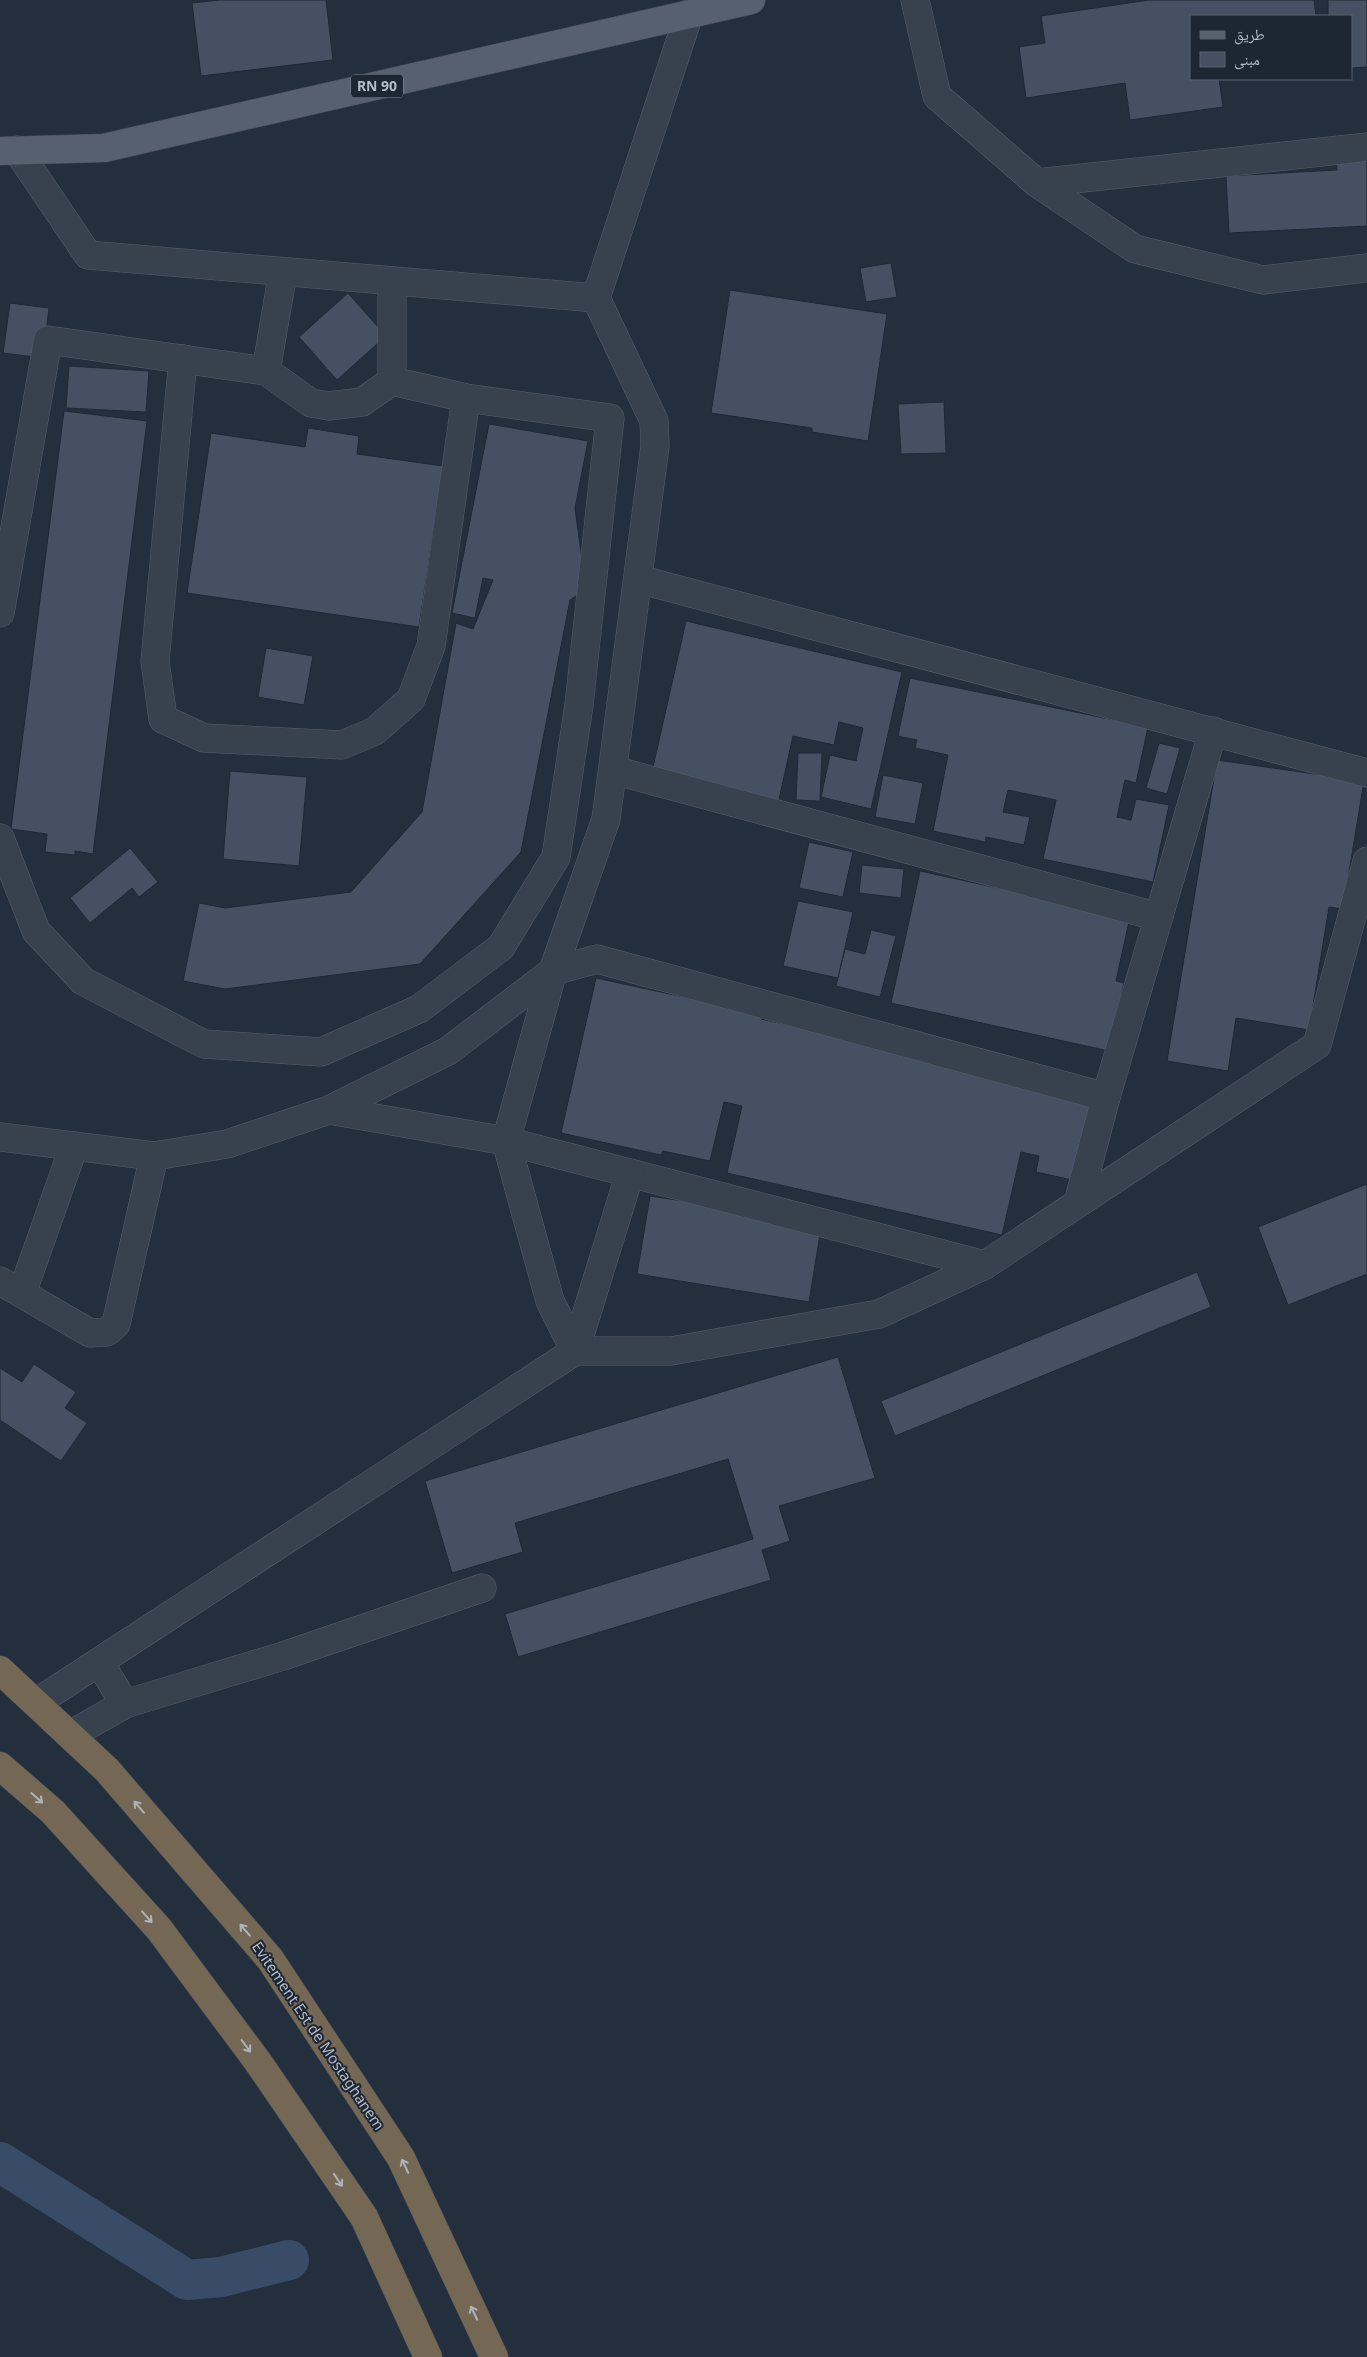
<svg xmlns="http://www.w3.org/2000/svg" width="1367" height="2357" viewBox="0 0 1367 2357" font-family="'Noto Sans','Noto Naskh Arabic',sans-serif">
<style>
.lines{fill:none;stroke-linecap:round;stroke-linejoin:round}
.canal{stroke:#394c67;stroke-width:40}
.building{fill:#455162;stroke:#1f2835}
.minor-casing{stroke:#565f6c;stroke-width:29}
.major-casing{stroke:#414a57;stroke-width:29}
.highway-casing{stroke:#434c59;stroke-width:29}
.minor{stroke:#38414e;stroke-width:28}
.major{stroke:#56606e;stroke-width:28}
.highway{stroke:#746855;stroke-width:28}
.oneway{stroke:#aeb4bd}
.labels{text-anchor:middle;stroke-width:4;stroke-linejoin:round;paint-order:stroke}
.shield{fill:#1d2633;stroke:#878f9c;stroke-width:1}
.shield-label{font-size:14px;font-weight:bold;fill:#b4bcc9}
.street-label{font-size:15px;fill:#b4bcc9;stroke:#1d2633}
</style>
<rect width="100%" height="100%" fill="#242f3e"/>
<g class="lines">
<path class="canal" d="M0,2162L187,2280L221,2277L289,2260"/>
</g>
<g class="building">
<path d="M220,0H326L333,60L201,76L192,3Z"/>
<path d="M1149,0H1314L1316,16H1191V79H1219L1223,107L1130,120L1125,83L1026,98L1019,47L1045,43L1041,16Z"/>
<path d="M1328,0H1367V67L1351,68V16H1328Z"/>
<path d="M1367,144V226L1229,233L1226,176L1337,170L1335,145Z"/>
<path d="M891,263L897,297L866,302L860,268Z"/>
<path d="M730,290L887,314L868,441L812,432V428L711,413Z"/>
<path d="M348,293L386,336L337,380L299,337Z"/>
<path d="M10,303L49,308L43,358L3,353Z"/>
<path d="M69,366L149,371L146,412L66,408Z"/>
<path d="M944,402L946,453L901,454L898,404Z"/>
<path d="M64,411L147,421L93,854L75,851V855L45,852L47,834L11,829Z"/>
<path d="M489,424L588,441L575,508L586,589L570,600L521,852L420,964L225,989L183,981L199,903L225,908L351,892L422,812L456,623L473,629L493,580L483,578L475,618L452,613Z"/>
<path d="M308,428L359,436L357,454L443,466L419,627L187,593L211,433L305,447Z"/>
<path d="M686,621L902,672L871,809L821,797L830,755L856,761L863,728L839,722L834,745L793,736L778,804L651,776Z"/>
<path d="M266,648L313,656L304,705L258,697Z"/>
<path d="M910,678L1148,727L1136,783L1125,780L1117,817L1131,820L1136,799L1169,805L1153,882L1043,859L1056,800L1008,790L1003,812L1030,817L1024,845L986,837L985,842L933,831L948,755L915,748L917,740L898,736Z"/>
<path d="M1159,743L1180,748L1167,794L1146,788Z"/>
<path d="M798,753H822L820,801L796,800Z"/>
<path d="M1217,760L1364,781L1343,909L1329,907L1309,1030L1236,1018L1228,1071L1167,1061Z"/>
<path d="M230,771L307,777L299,866L223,859Z"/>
<path d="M883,775L923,783L915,824L875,817Z"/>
<path d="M809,842L853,852L843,897L799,888Z"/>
<path d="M130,848L158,882L139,897L132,888L90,923L70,898Z"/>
<path d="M862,865L904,869L901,898L859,893Z"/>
<path d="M920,871L1130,917L1116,981L1124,983L1109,1051L891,1003Z"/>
<path d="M798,901L853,912L838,978L783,966Z"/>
<path d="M871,930L896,936L880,997L836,986L845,949L865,954Z"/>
<path d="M596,978L762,1014L761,1019L1097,1094L1077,1181L1036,1172L1039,1156L1021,1152L1002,1235L727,1173L742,1106L724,1102L710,1161L663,1151L661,1155L561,1133Z"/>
<path d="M1367,1184V1274L1288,1305L1258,1227Z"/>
<path d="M650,1196L822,1222L809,1302L637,1274Z"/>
<path d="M1197,1272L1211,1307L895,1436L881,1401Z"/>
<path d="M838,1357L875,1478L779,1506L790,1541L762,1550L771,1580L518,1657L505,1614L753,1539L728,1459L515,1523L523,1552L452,1573L425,1481Z"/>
<path d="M34,1364L76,1392L65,1408L87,1423L61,1461L0,1420V1368L22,1382Z"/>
</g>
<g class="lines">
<g class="minor-casing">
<g id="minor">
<path d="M915,0L937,96L1037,183L1135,249L1263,280L1367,268"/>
<path d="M17,150L88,255L596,298L689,14"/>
<path d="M1037,183L1367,147"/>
<path d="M183,359L155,661L163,719L204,738L342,745L375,731L411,699L431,646L466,398"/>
<path d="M266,371L311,403L329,406L362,402L392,381"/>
<path d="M638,579L1367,773"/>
<path d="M0,613L48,340L266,371L283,272"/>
<path d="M613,770L1159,917"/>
<path d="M0,838L36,931L83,981L204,1044L321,1052L419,1009L501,947L556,857L579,705L610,418L466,398L392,381V281"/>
<path d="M1106,1097L597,959L553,971L506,1141L550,1301L575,1351H671L879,1314L985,1265L1317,1045L1367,861"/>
<path d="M329,1110L506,1141L985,1265"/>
<path d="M0,1137L154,1156L227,1144L329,1110L448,1051L553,971L606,819L655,446L654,421L596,298"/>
<path d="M1078,1203L1106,1097L1213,731"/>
<path d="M0,1281L90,1333L107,1332L116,1324L154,1156"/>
<path d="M22,1293L74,1146"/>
<path d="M99,1662L125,1704"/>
<path d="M36,1703L575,1351L630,1173"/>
<path d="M70,1735L125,1704L283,1656L482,1588"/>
</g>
</g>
<g class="major-casing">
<path id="major" d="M0,151L104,148L751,0"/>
</g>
<g class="highway-casing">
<g id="highway">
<path d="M0,1670L107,1770L270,1959L401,2158L494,2357"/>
<path d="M0,1766L53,1812L159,1929L258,2062L364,2217L428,2357"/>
</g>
</g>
<use href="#minor" class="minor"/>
<use href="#major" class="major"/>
<use href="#highway" class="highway"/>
</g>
<defs><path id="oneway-shaft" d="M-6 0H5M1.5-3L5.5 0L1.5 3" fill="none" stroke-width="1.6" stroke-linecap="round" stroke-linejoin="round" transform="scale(1.25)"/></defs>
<g class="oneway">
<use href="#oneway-shaft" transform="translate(37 1798) rotate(41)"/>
<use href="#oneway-shaft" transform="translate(139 1807) rotate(-131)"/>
<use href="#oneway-shaft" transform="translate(147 1917) rotate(48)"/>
<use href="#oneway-shaft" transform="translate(245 1930) rotate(-131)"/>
<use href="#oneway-shaft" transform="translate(246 2046) rotate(53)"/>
<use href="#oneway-shaft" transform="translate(405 2166) rotate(-115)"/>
<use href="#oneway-shaft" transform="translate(338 2180) rotate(56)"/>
<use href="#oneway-shaft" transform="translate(474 2313) rotate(-115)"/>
</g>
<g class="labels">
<rect class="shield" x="351" y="74.5" width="52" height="23" rx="4"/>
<g class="shield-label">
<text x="377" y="91">RN 90</text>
</g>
<g class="street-label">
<text transform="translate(318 2036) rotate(56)" y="5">Evitement Est de Mostaghanem</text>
</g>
</g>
<rect x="1190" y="15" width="162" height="65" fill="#1d2633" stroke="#59626f"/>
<rect x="1200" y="31" width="25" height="8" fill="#56606e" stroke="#59626f"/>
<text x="1234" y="40" font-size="15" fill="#b4bcc9">طريق</text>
<rect x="1200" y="52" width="25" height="15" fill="#455162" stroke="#59626f"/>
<text x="1234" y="65" font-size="15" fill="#b4bcc9">مبنى</text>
</svg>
